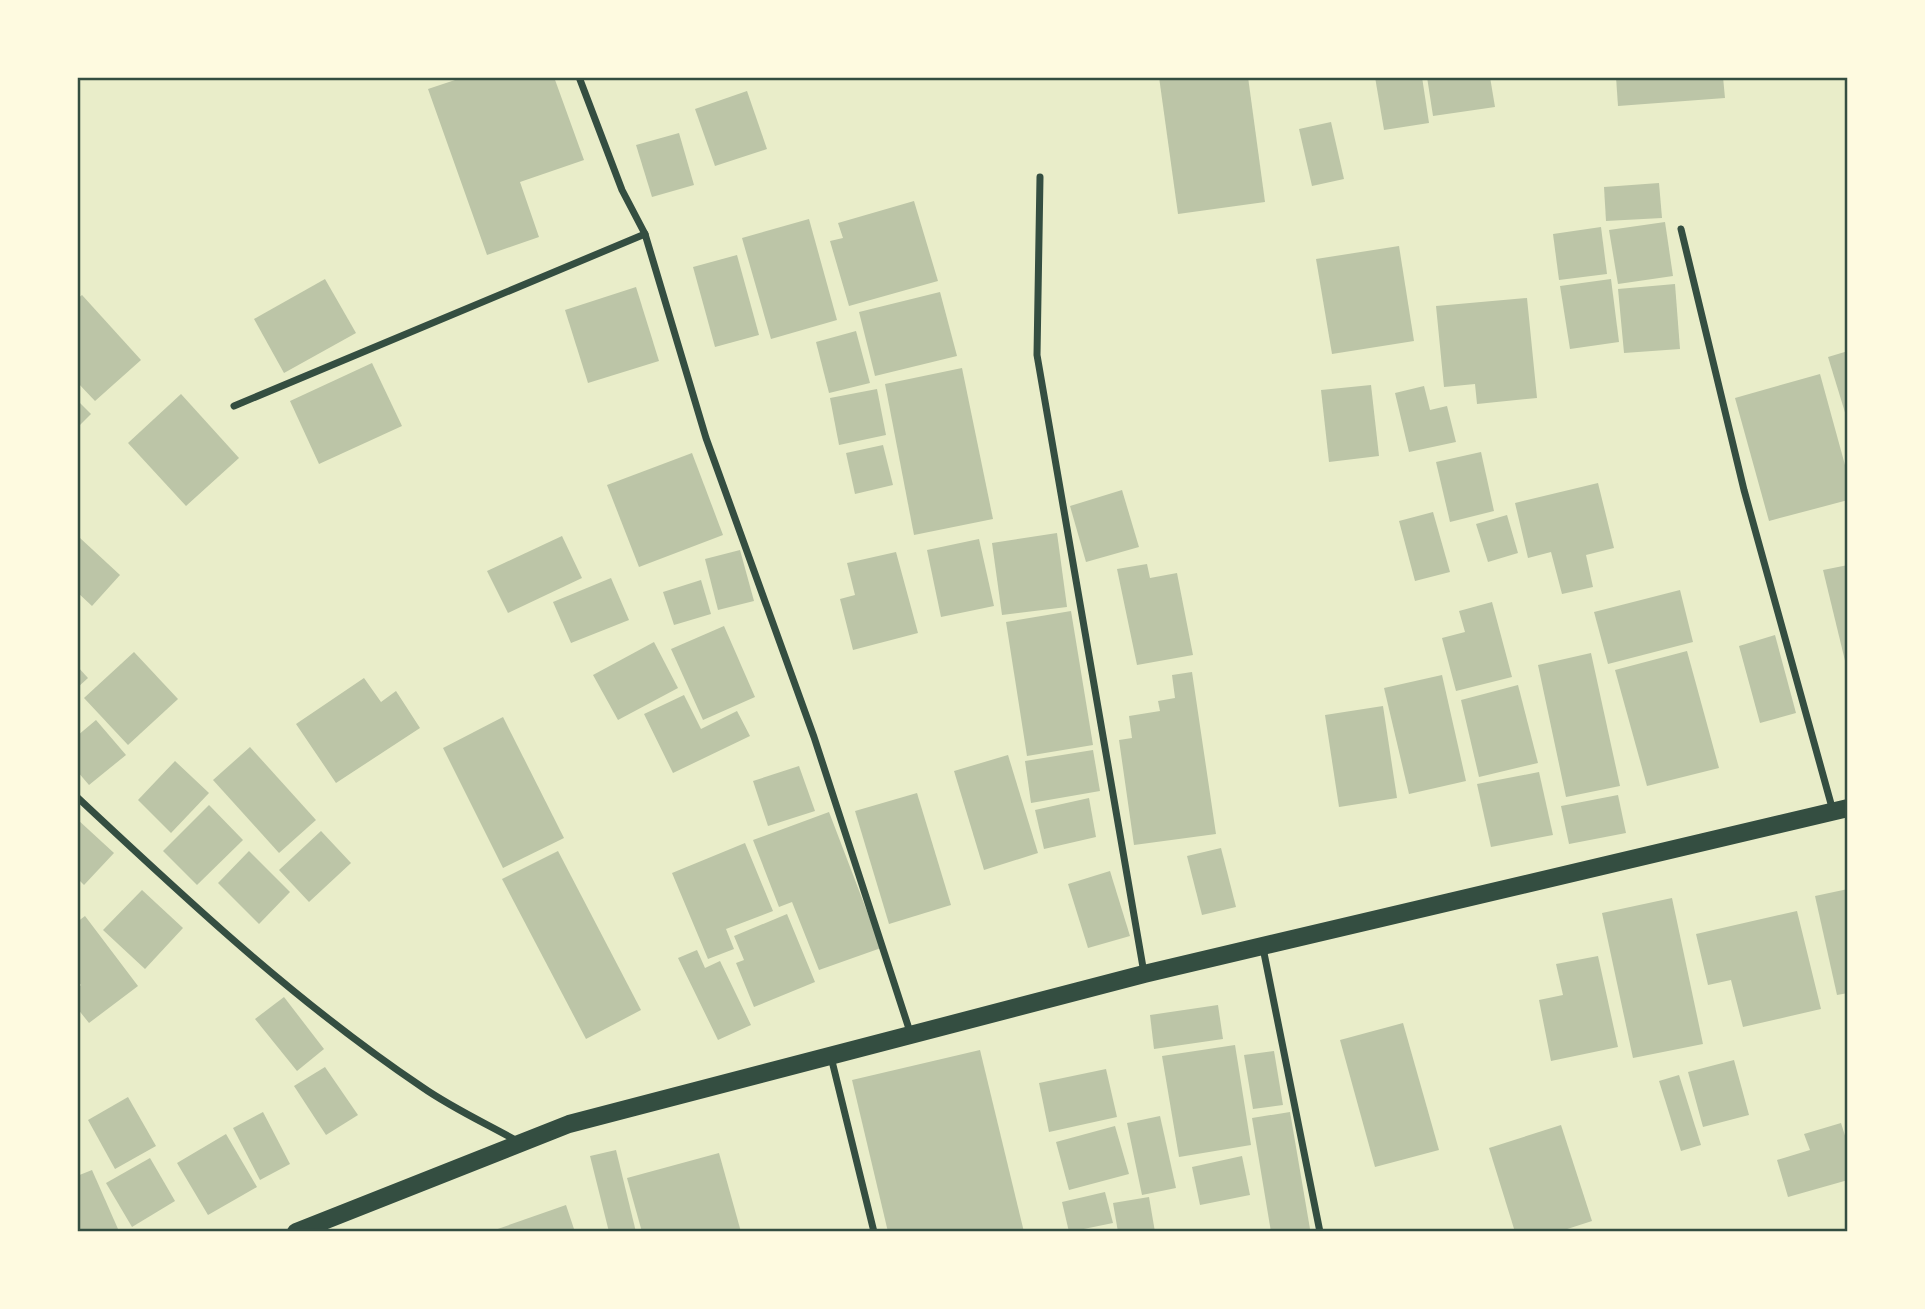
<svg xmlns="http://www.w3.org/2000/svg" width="1925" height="1309" viewBox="0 0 1925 1309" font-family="'Golos Text',sans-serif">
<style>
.building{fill:#bcc5a7}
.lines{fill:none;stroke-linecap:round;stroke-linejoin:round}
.minor{stroke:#344e41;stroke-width:7}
.primary{stroke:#344e41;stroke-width:18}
.neatline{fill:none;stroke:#344e41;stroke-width:2.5}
</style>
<rect width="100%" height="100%" fill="#e9edc9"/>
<g class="building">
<path d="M464,77H554L584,160L520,182L539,237L487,255L428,89Z"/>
<path d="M1159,77H1248L1265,202L1178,214Z"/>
<path d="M1375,77H1422L1429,123L1384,130Z"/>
<path d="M1427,77H1490L1495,107L1433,116Z"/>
<path d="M1616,77H1723L1725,98L1618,106Z"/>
<path d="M747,91L767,149L715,166L695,109Z"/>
<path d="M1331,122L1344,179L1312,186L1299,129Z"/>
<path d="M679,133L694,185L652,197L636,145Z"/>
<path d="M1659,183L1662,218L1606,221L1604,187Z"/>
<path d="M914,201L938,281L849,306L830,241L843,238L838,223Z"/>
<path d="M809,219L837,320L771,339L742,238Z"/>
<path d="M1665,222L1673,276L1618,284L1609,230Z"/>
<path d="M1601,227L1607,274L1559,280L1553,234Z"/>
<path d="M1399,246L1414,341L1332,354L1316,259Z"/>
<path d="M737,255L759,335L715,347L693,267Z"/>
<path d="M325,279L356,333L284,373L254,319Z"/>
<path d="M1611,279L1619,342L1570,349L1560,286Z"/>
<path d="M1675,284L1680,349L1624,353L1618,289Z"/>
<path d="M636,287L659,361L588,383L565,310Z"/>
<path d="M940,292L957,356L875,376L859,312Z"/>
<path d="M82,295L141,360L95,401L77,382V299Z"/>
<path d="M1527,298L1537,398L1477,404L1475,384L1444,387L1436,306Z"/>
<path d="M856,331L870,383L829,393L816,342Z"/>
<path d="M1848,351V419H1847L1828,357Z"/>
<path d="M372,363L402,426L319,464L290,401Z"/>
<path d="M962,368L993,519L914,535L885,384Z"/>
<path d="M1820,374L1848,476V500L1769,521L1735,398Z"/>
<path d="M1371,385L1379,456L1329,462L1321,390Z"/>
<path d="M1424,386L1430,410L1447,406L1456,442L1409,452L1395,393Z"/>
<path d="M877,389L886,435L839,445L830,398Z"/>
<path d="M181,394L239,458L186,506L128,443Z"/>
<path d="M77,400L91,414L77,428Z"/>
<path d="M883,445L893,485L855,494L846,453Z"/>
<path d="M1481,452L1494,511L1450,522L1436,462Z"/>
<path d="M692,453L723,535L639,567L607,485Z"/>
<path d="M1598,483L1614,548L1586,555L1593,587L1562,594L1551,552L1528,558L1515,503Z"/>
<path d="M1122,490L1139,547L1086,562L1070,506Z"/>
<path d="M1433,512L1450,572L1415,581L1399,521Z"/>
<path d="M1507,515L1518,553L1488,562L1476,524Z"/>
<path d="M1057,533L1067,607L1002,615L992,543Z"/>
<path d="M562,536L582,578L508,613L487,571Z"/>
<path d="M80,538L120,575L92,606L77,592V541Z"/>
<path d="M979,539L994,606L941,617L927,550Z"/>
<path d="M740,550L754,601L718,610L705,559Z"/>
<path d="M896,552L918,633L853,650L840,599L855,595L847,563Z"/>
<path d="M1147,564L1150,578L1177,573L1193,655L1137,665L1117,569Z"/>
<path d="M1848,565V669H1847L1823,570Z"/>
<path d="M611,578L629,620L571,643L553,602Z"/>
<path d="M701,580L711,614L674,625L663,592Z"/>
<path d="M1680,590L1693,642L1608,664L1594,612Z"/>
<path d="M1492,602L1512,677L1456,691L1442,638L1465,632L1459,611Z"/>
<path d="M1071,611L1093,745L1027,756L1006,622Z"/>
<path d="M724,626L755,697L703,720L671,649Z"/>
<path d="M1775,635L1796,713L1760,723L1739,646Z"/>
<path d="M654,642L678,688L618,720L593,675Z"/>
<path d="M1687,651L1719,768L1647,786L1615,670Z"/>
<path d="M134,652L178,699L128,745L84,698Z"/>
<path d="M1591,653L1620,786L1566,797L1538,665Z"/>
<path d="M77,666L88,678L77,688Z"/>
<path d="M1192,672L1216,834L1134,845L1119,740L1132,738L1129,716L1160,711L1158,701L1175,698L1172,675Z"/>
<path d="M1442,675L1466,781L1409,794L1384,688Z"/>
<path d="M364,678L381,702L396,691L420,728L336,783L296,724Z"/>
<path d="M1518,685L1538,763L1479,777L1461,700Z"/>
<path d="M684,695L701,729L737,711L750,736L673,773L644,714Z"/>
<path d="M1383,706L1397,798L1339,807L1325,715Z"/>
<path d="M503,717L564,838L503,868L443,748Z"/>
<path d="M96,720L126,755L89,785L77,771V736Z"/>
<path d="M250,747L316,820L279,853L213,780Z"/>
<path d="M1093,750L1100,791L1031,803L1025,761Z"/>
<path d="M1008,755L1038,853L984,870L954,771Z"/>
<path d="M175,761L209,793L171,833L138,800Z"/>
<path d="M799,766L815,811L768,826L753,781Z"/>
<path d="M1539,772L1553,835L1491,847L1477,784Z"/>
<path d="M917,793L951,905L889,924L855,811Z"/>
<path d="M1618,795L1626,833L1569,844L1561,806Z"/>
<path d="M1089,798L1096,837L1044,849L1035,810Z"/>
<path d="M209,805L243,840L197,885L163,851Z"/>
<path d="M829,812L881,948L819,970L792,902L779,907L753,840Z"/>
<path d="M77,819L114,853L84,885L77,878Z"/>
<path d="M321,831L351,863L309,902L279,870Z"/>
<path d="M745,843L773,911L726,929L734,949L708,959L672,873Z"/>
<path d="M1221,848L1236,907L1202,915L1187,856Z"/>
<path d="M249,851L290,892L259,924L218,883Z"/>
<path d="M558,851L641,1010L586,1039L502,879Z"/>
<path d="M1110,871L1130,936L1088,948L1068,884Z"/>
<path d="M1848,889V993L1837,995L1815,896Z"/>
<path d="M142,890L183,928L145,969L103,930Z"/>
<path d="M1672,898L1703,1044L1633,1058L1602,913Z"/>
<path d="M1797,911L1821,1009L1743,1027L1731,980L1708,985L1696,934Z"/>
<path d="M787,914L815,982L754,1007L736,963L744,960L734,936Z"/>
<path d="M85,916L138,986L89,1023L77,1008V989L81,985L77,980V922Z"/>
<path d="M697,950L705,968L720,961L751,1025L718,1040L678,958Z"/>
<path d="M1598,956L1618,1047L1551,1061L1539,1000L1563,995L1556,964Z"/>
<path d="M284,997L324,1049L297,1071L255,1019Z"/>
<path d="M1218,1005L1223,1039L1154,1049L1150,1015Z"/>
<path d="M1403,1023L1439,1150L1375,1167L1340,1040Z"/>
<path d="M1235,1045L1251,1145L1179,1157L1162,1056Z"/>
<path d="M980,1050L1024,1232H888L852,1080Z"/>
<path d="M1274,1051L1283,1105L1253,1109L1244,1055Z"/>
<path d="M1734,1060L1749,1115L1703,1127L1688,1072Z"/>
<path d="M325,1067L358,1115L326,1135L294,1086Z"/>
<path d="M1106,1069L1117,1117L1049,1132L1039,1083Z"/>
<path d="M1679,1075L1701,1145L1681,1151L1659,1081Z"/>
<path d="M128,1097L156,1146L115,1169L88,1120Z"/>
<path d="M263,1112L290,1164L260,1180L233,1128Z"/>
<path d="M1290,1112L1310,1229L1294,1232H1271L1252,1118Z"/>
<path d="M1160,1116L1176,1188L1142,1195L1127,1123Z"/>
<path d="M1841,1123L1848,1145V1180L1788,1197L1777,1160L1810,1150L1804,1134Z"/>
<path d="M1561,1125L1592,1221L1558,1232H1515L1489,1148Z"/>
<path d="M1115,1126L1129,1174L1069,1190L1056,1142Z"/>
<path d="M226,1134L257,1187L208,1215L177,1163Z"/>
<path d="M616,1150L636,1232H609L590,1156Z"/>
<path d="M719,1153L741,1232H642L627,1178Z"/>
<path d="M1242,1156L1250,1195L1200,1205L1192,1167Z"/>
<path d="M150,1158L175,1201L132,1227L106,1183Z"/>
<path d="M92,1170L118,1229L111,1232H77V1176Z"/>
<path d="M1105,1192L1113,1223L1069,1232L1062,1202Z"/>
<path d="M1149,1197L1155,1232H1118L1113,1203Z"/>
<path d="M566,1205L575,1232H489Z"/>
</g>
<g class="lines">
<g class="minor">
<path d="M579,77L622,190L645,234L706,438L814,737L911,1035"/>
<path d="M1040,177L1037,355L1144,973"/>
<path d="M1681,229L1744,490L1833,811"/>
<path d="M234,406L645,234"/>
<path d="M77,797C187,900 297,1003 422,1087C452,1108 487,1124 519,1142"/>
<path d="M1263,948L1320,1232"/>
<path d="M831,1057L874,1232"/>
</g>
<path class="primary" d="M296,1232L569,1124L1144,974L1848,808"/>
</g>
<rect width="1925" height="1309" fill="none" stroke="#fefae0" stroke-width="158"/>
<rect x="79" y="79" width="1767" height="1151" class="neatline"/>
</svg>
